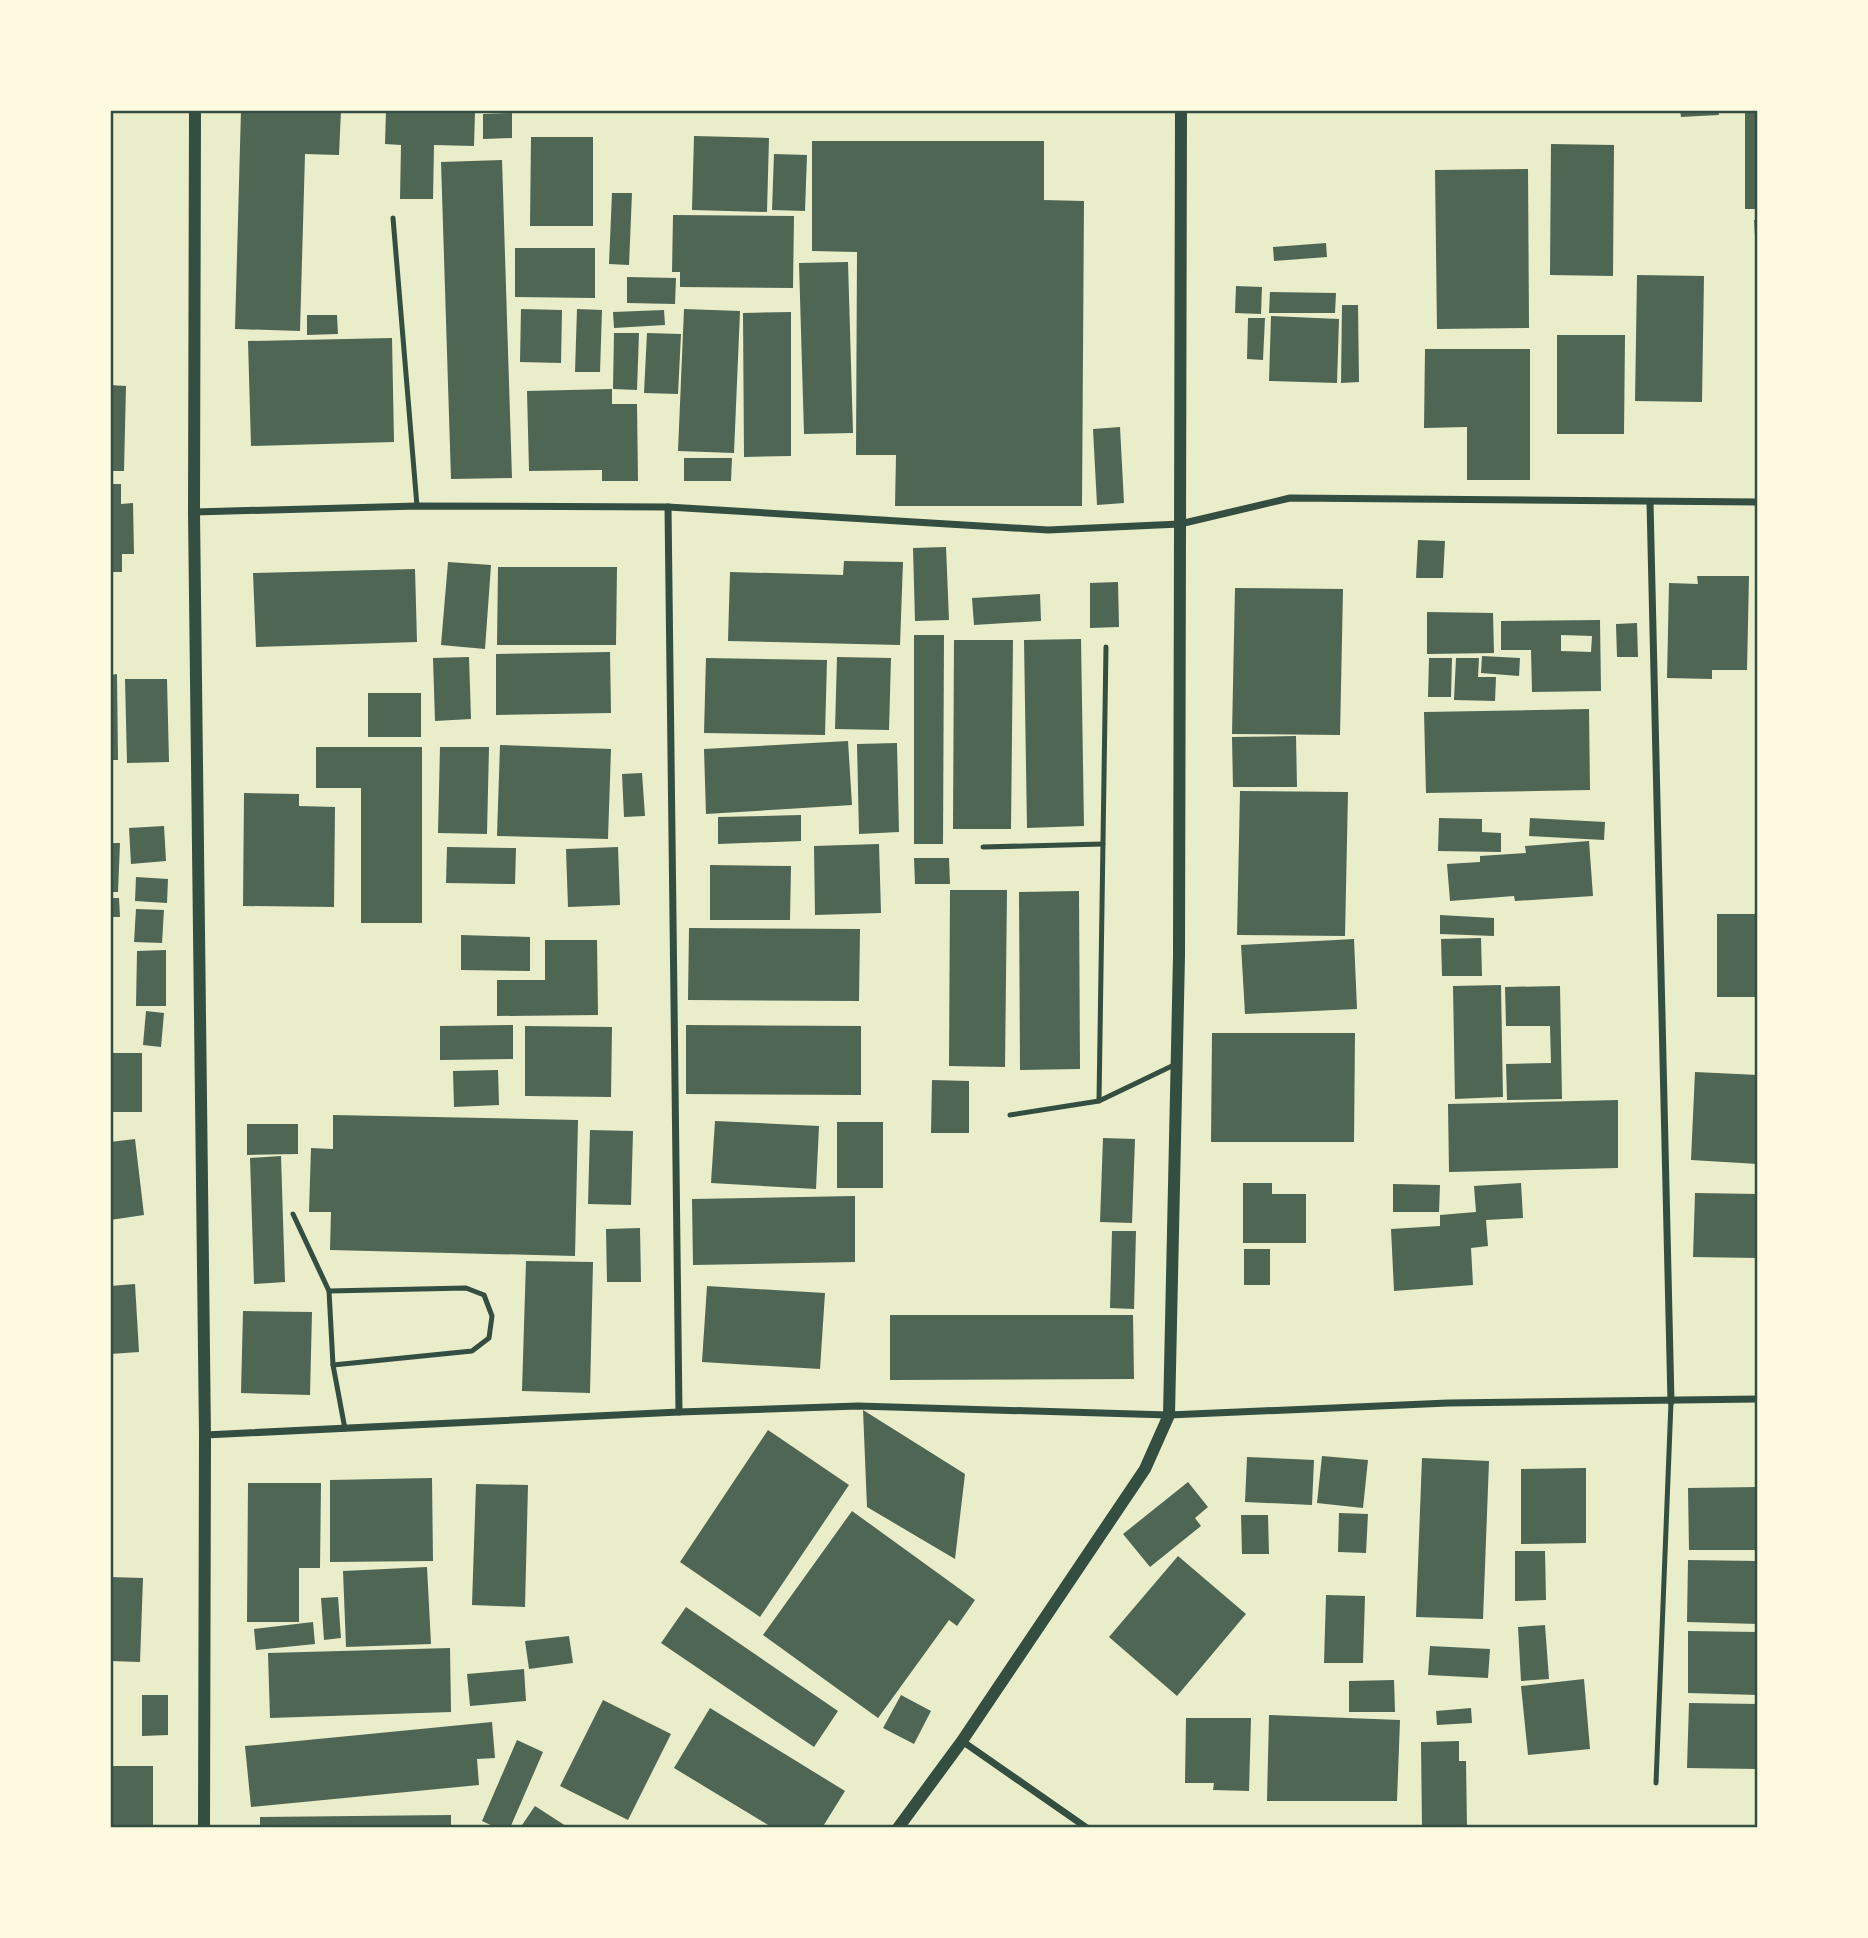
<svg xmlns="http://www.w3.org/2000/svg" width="1868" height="1938" viewBox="0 0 1868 1938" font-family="'Open Sans',sans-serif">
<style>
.building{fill:#4f6655;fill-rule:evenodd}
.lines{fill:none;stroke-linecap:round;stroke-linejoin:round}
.service{stroke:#344e41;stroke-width:5}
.minor{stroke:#344e41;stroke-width:7}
.tertiary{stroke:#344e41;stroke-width:12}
.neatline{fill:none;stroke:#344e41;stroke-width:2.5}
</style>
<rect width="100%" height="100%" fill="#e9edc9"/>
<g class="building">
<path d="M241,110H341L339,155L305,154L300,331L235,329Z"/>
<path d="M1680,110H1718L1719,115L1681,117Z"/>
<path d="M386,111L475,112L474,146L434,145L433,199H400L401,145L385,144Z"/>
<rect x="1745" y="111" width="13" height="98"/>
<path d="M512,113V138L483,139V114Z"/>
<path d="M694,136L769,138L767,212L692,210Z"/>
<path d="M531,137H593V226H530Z"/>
<path d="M812,141H1044V200L1084,201L1082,506H895L896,455H856L857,252L812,251Z"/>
<path d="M1551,144L1614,145L1613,276L1550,275Z"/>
<path d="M774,154L807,155L805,211L772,210Z"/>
<path d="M502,160L512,478L451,479L441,162Z"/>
<path d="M1528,169L1529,328L1437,329L1435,170Z"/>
<path d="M612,193H632L629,265L609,264Z"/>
<path d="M673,215L794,216L793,288L680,287V272H672Z"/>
<path d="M1754,220H1758V251H1756Z"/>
<path d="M1326,243L1327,257L1274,261L1273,247Z"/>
<path d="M515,248H595V298L515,297Z"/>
<path d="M848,262L853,433L804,434L799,263Z"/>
<path d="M1637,275L1704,276L1702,402L1635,401Z"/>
<path d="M627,277L676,278L675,304L627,303Z"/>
<path d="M1236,286L1262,287L1261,314L1235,313Z"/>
<path d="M1270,292L1336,293L1335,313H1269Z"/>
<path d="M1342,305H1358L1359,382L1341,383Z"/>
<path d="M521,309L562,310L561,363L520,362Z"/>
<path d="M577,309L602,310L600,372H575Z"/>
<path d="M684,309L740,311L734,453L678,451Z"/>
<path d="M664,310L665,325L614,328L613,312Z"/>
<path d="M791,312V456L744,457L743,313Z"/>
<path d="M307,315H337L338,334L307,335Z"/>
<path d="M1271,316L1339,319L1337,383L1269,381Z"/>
<path d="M1248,318H1265L1263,360L1247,359Z"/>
<path d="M614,333H639L637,390L613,389Z"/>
<path d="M647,333L681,334L678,394L644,393Z"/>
<path d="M1557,335H1625L1624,434H1557Z"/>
<path d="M392,338L394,442L251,446L248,341Z"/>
<path d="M1425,349H1530V480H1467V427L1424,428Z"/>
<path d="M110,385L126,386L124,471H110Z"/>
<path d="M612,389V404H637L638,481H602V470L529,471L527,391Z"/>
<path d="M1120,427L1124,503L1097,505L1093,429Z"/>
<path d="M684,458H732L731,481H684Z"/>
<path d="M110,484H121V504L133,503L134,554H122V572H110Z"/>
<path d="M1418,540L1445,541L1443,578H1416Z"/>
<path d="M946,547L949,620L915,621L913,548Z"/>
<path d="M844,561L903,562L900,645L728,641L730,572L843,575Z"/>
<path d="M448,562L491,565L485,649L441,645Z"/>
<path d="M498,567H617L616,645H497Z"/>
<path d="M415,569L417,642L256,647L253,573Z"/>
<path d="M1697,576H1749L1747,670H1712V679L1667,678L1669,583L1698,584Z"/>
<path d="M1118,582L1119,627L1090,628V583Z"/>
<path d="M1235,588L1343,589L1340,735L1232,734Z"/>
<path d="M1040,594L1041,621L974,625L972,598Z"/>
<path d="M1427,612L1493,613L1494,653L1427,654Z"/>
<path d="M1600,620L1601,691L1532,692L1531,650H1501V621ZM1561,635L1592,636L1591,652L1561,651Z"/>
<path d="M1637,623L1638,657H1617L1616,624Z"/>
<path d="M914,635H944L943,844H914Z"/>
<path d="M1081,639L1084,826L1027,828L1024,640Z"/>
<path d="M954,640H1013L1011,829H953Z"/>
<path d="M610,652L611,713L496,715V654Z"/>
<path d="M1482,656L1520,658L1519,676L1481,673Z"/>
<path d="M469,657L471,719L435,721L433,658Z"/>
<path d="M837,657L891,658L889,730L835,729Z"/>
<path d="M706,658L827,660L825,735L704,733Z"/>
<path d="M1429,658H1452L1451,697H1428Z"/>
<path d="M1456,658H1479L1478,677H1496L1495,701L1454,700Z"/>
<path d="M117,674L118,760H110V675Z"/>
<path d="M125,679H167L169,762L127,763Z"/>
<rect x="368" y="693" width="53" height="44"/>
<path d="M1589,709L1590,790L1426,793L1424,712Z"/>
<path d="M1296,736L1297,787H1233L1232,737Z"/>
<path d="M848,741L852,805L706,814L704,749Z"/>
<path d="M897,743L899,832L859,834L857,744Z"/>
<path d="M500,745L611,749L608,839L497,836Z"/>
<path d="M316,747H422V923H361V788H316Z"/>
<path d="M440,747H489L487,834L438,833Z"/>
<path d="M642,773L645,816L624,817L622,774Z"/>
<path d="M1240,791L1348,792L1345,936L1237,935Z"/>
<path d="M244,793L299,794V806L335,807L334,907L243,906Z"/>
<path d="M801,815V841L718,844V817Z"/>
<path d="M1439,818L1482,819V832L1501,833V852L1438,851Z"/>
<path d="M1530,818L1605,822L1604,840L1529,836Z"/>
<path d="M164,826L166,861L131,864L129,828Z"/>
<path d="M1589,841L1593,896L1515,901L1514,896L1450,901L1447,864L1480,862V856L1526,853L1525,846Z"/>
<path d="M110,843H120L118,892H110Z"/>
<path d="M879,844L881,913L815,915L814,846Z"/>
<path d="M447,847L516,848L515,884L446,883Z"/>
<path d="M618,847L620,905L568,907L566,849Z"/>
<path d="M914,858H949L950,884H915Z"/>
<path d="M710,865L791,866L790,920H710Z"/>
<path d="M136,877L168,879L167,903L135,901Z"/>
<path d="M950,890H1007L1005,1067L949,1066Z"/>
<path d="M1079,891L1080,1069L1020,1070L1019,892Z"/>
<path d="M110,898H119L120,917H110Z"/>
<path d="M136,909L164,910L162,943L134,942Z"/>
<rect x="1717" y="914" width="41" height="83"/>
<path d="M1440,915L1494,918V936L1440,934Z"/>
<path d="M689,928L860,929L859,1001L688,1000Z"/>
<path d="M461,935L530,937V971L461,970Z"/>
<path d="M1481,938L1482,976H1442L1441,939Z"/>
<path d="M1354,939L1357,1009L1245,1014L1241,945Z"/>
<path d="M545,940H597L598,1015L497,1016V980H545Z"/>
<path d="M166,950V1006H136L137,951Z"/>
<path d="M1501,985L1503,1097L1455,1099L1453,986Z"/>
<path d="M1560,986L1562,1099L1507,1100L1506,1064L1551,1063L1550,1026H1506L1505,987Z"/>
<path d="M146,1011L164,1013L161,1047L143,1045Z"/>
<path d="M513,1025V1059L440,1060V1026Z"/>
<path d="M686,1025L861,1026V1095L686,1094Z"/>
<path d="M525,1026L612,1027L611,1097L525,1096Z"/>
<path d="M1212,1033H1355L1354,1142H1211Z"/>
<rect x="110" y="1053" width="32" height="59"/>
<path d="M498,1070L499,1105L454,1107L453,1071Z"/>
<path d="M1695,1072L1758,1075V1164L1691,1160Z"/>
<path d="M932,1080L969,1081V1133H931Z"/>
<path d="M1618,1100V1168L1449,1172L1448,1104Z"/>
<path d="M333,1115L578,1120L575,1256L330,1250L331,1212H309L311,1148L333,1149Z"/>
<path d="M715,1121L819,1126L816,1189L711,1183Z"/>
<rect x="837" y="1122" width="46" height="66"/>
<path d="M247,1124H298V1154L247,1155Z"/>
<path d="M590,1130L633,1131L631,1205L588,1204Z"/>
<path d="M1103,1138L1135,1139L1132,1223L1100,1222Z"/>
<path d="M135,1139L144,1215L110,1220V1142Z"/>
<path d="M281,1156L285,1282L254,1284L250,1158Z"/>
<path d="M1243,1183H1272V1194H1306V1243H1243Z"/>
<path d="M1521,1183L1523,1218L1486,1220L1488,1246L1471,1248L1473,1285L1394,1291L1391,1229L1440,1226V1215L1476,1212L1474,1186Z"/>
<path d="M1393,1184L1440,1185L1439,1212H1393Z"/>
<path d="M1695,1193L1758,1194V1258L1693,1257Z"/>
<path d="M855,1196V1262L693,1265L692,1199Z"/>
<path d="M640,1228L641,1282H607L606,1229Z"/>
<path d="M1112,1231H1136L1134,1309L1110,1308Z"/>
<rect x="1244" y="1249" width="26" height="36"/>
<path d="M526,1261L593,1262L590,1393L522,1391Z"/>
<path d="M135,1284L139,1352L110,1354V1286Z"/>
<path d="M707,1286L825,1293L820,1369L702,1362Z"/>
<path d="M243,1311L312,1312L310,1395L241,1393Z"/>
<path d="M890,1315H1133L1134,1379L890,1380Z"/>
<path d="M863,1410L965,1474L955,1559L867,1507Z"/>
<path d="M768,1430L849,1485L760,1617L680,1562Z"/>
<path d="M1322,1456L1368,1460L1363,1508L1317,1503Z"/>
<path d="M1247,1457L1314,1460L1312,1505L1245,1502Z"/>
<path d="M1422,1458L1489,1461L1483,1619L1416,1617Z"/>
<path d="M1586,1468V1543L1521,1544V1469Z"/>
<path d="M432,1478L433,1561L330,1562V1480Z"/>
<path d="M1188,1482L1208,1507L1195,1518L1201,1526L1150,1567L1123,1534Z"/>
<path d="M248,1483H321L320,1568H299V1622H247Z"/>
<path d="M476,1484L528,1485L525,1607L472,1605Z"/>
<path d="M1758,1487V1550H1689L1688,1488Z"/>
<path d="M852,1511L975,1600L957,1626L949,1620L878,1718L763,1635Z"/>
<path d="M1339,1513L1368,1514L1366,1553L1338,1552Z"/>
<path d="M1241,1515H1268L1269,1554H1242Z"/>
<path d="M1515,1551H1545L1546,1600L1515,1601Z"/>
<path d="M1178,1556L1246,1614L1177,1696L1109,1637Z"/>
<path d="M1688,1560L1758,1561V1624L1687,1622Z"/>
<path d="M427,1567L431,1644L346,1647L343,1571Z"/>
<path d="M110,1577L143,1578L140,1662L110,1661Z"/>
<path d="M1326,1595L1365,1596L1363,1663H1324Z"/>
<path d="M338,1597L341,1638L324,1640L321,1598Z"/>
<path d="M686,1607L838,1711L814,1747L661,1643Z"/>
<path d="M313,1622L315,1644L256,1650L254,1629Z"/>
<path d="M1545,1625L1549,1679L1521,1681L1518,1627Z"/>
<path d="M1688,1631L1758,1632V1695L1688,1693Z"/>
<path d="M569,1636L573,1663L529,1669L525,1641Z"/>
<path d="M1430,1646L1490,1649L1488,1678L1428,1675Z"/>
<path d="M450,1648L451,1712L270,1718L268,1653Z"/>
<path d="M524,1669L526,1701L470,1706L467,1674Z"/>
<path d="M1584,1679L1590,1749L1528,1755L1521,1686Z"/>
<path d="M1394,1680L1395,1712H1349V1681Z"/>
<path d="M142,1695H168V1735L142,1736Z"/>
<path d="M901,1695L931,1711L914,1744L883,1728Z"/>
<path d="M603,1700L671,1734L628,1820L560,1786Z"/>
<path d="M1689,1703L1758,1704V1769L1687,1768Z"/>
<path d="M710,1708L845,1791L822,1828H773L674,1768Z"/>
<path d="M1471,1708L1472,1723L1437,1725L1436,1711Z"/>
<path d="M1269,1715L1400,1720L1397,1801H1267Z"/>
<path d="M1186,1718H1251L1249,1791L1213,1790L1214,1783H1185Z"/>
<path d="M492,1722L495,1758L477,1759L479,1785L251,1807L245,1746Z"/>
<path d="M517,1740L543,1752L510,1828H497L482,1821Z"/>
<path d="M1459,1741V1761H1466L1467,1828H1422L1421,1742Z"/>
<rect x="110" y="1766" width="43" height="62"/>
<path d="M535,1806L569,1828H520Z"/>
<path d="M451,1815V1828H260V1817Z"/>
</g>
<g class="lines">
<g class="service">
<path d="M393,218L417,506"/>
<path d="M983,847L1103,844"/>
<path d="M1099,1101L1106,647"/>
<path d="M1010,1115L1099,1101L1174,1065"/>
<path d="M293,1214L329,1291L333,1365L345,1429"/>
<path d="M329,1291L466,1288L484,1295L492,1316L489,1338L472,1351L333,1365"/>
<path d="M1656,1783L1671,1402"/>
</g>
<g class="minor">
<path d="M1650,502L1671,1402"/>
<path d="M668,507L679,1412"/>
<path d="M194,512L417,506L668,507L1048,530L1180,524L1290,498L1758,502"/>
<path d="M205,1435L679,1412L858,1406L1169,1415L1448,1403L1758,1399"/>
<path d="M962,1741L1087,1828"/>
</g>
<g class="tertiary">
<path d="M195,110L194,512L205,1435L204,1828"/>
<path d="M898,1828L962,1741L1145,1469L1169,1415L1179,956L1181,110"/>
</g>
</g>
<rect width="1868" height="1938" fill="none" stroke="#fefae0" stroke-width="224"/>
<rect x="112" y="112" width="1644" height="1714" class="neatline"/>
</svg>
